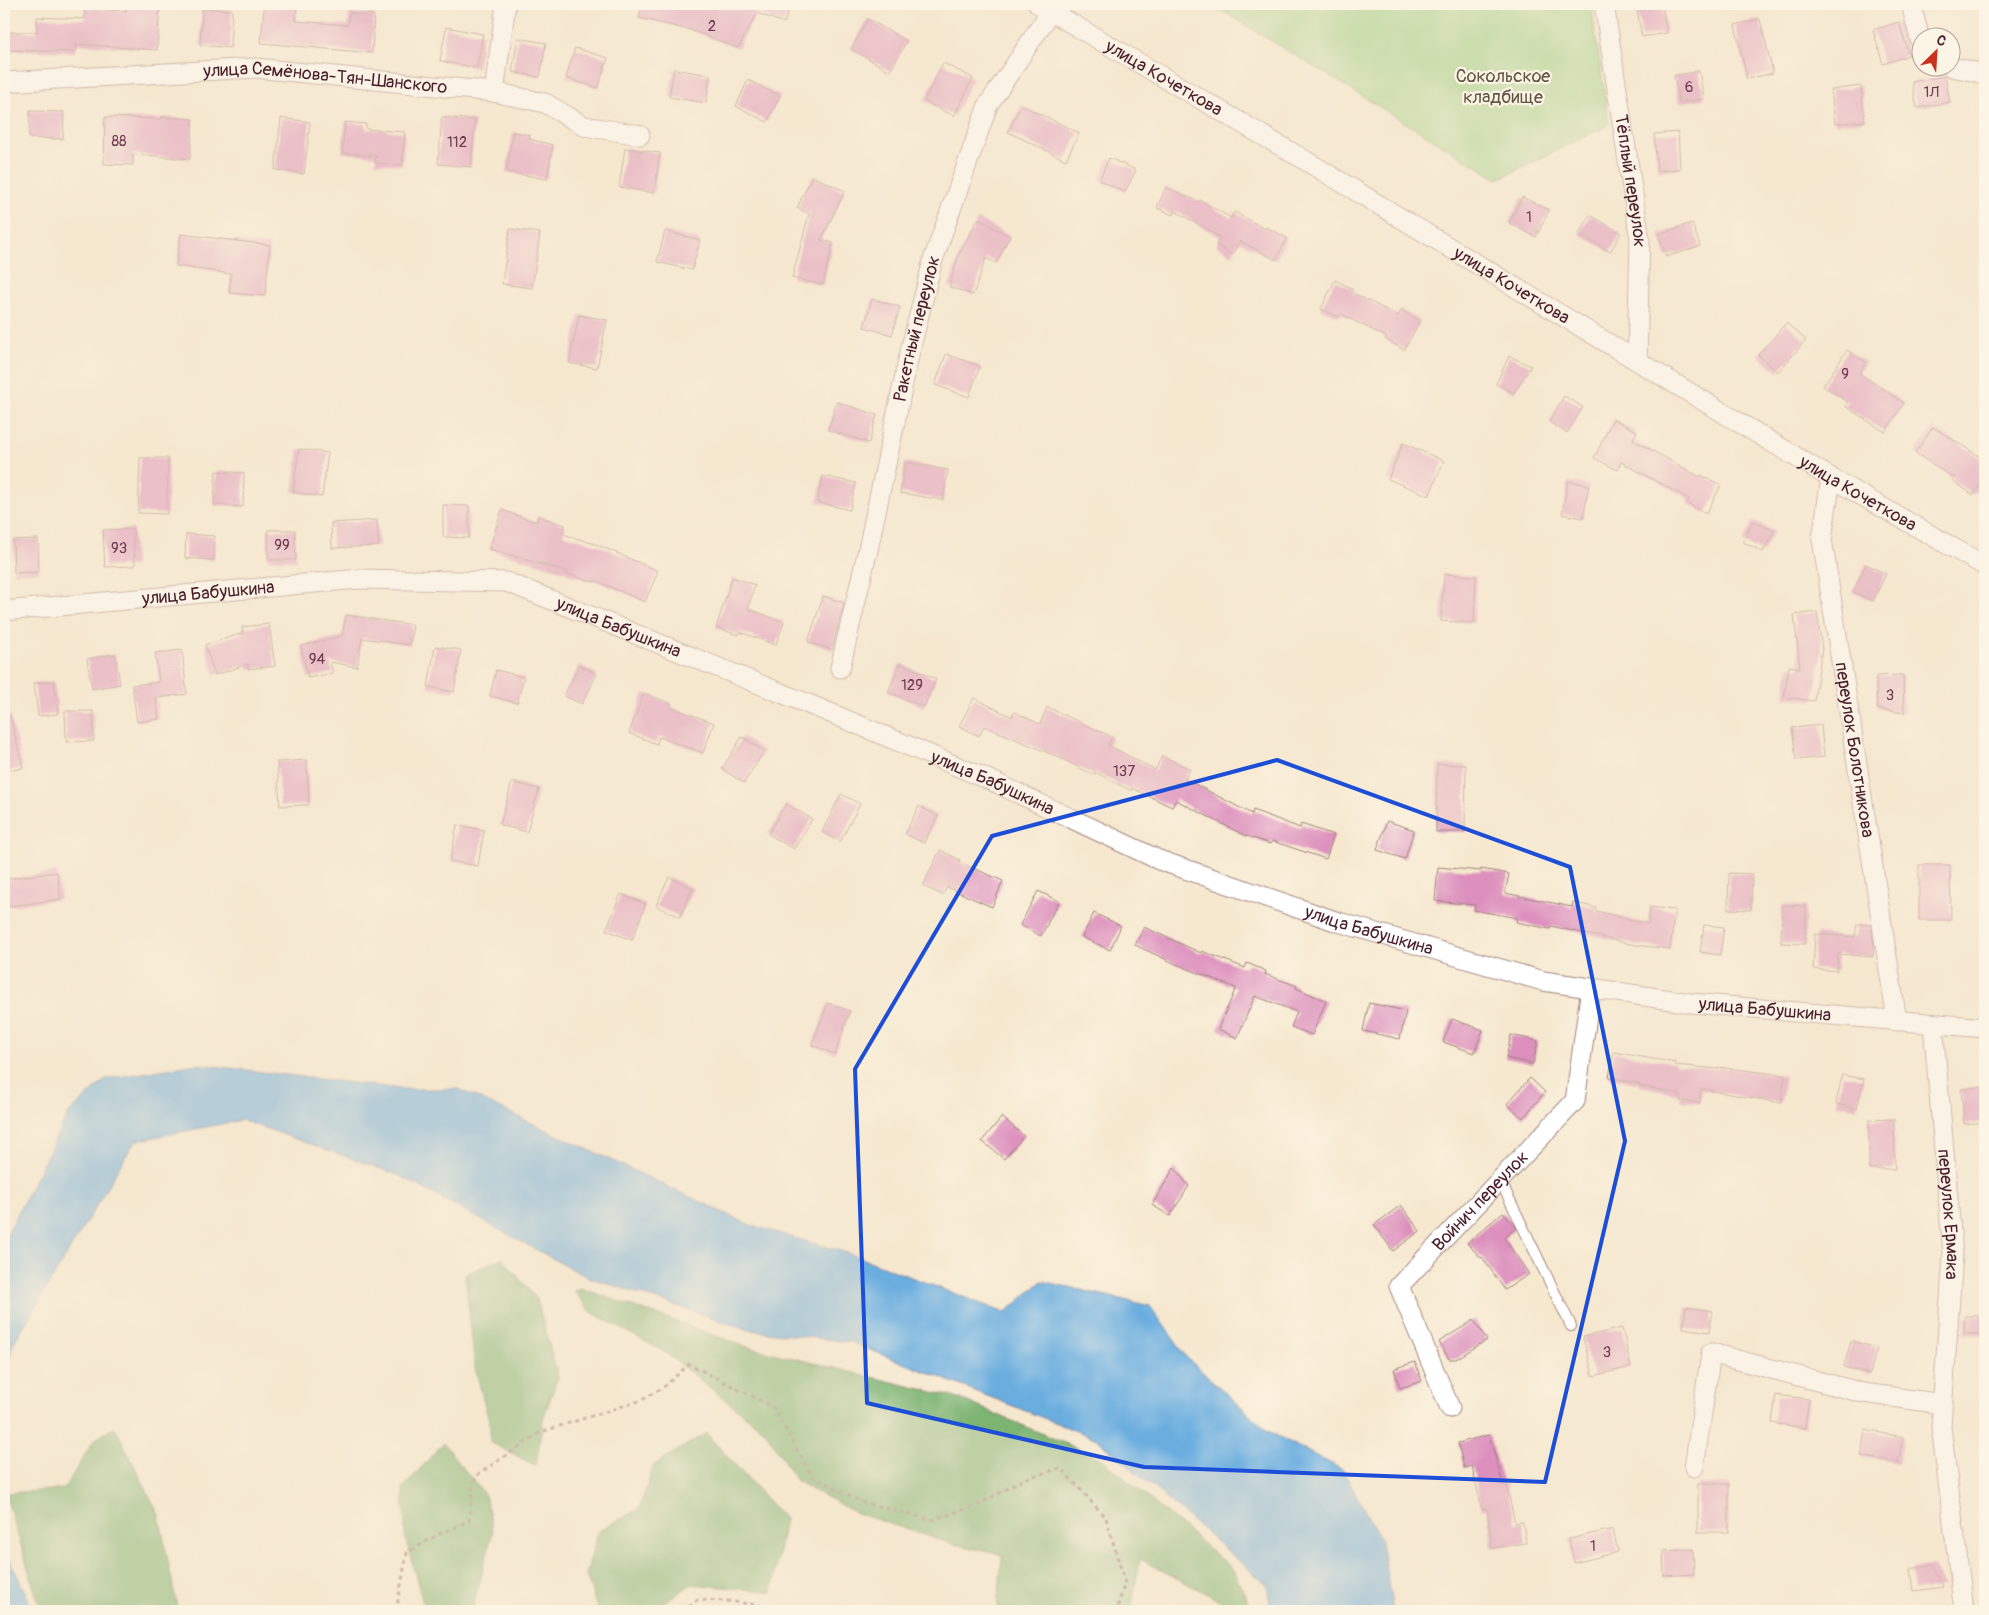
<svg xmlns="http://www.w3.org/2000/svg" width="1989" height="1615" viewBox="0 0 1989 1615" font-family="Pangolin,sans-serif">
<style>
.green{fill:#9ad285;stroke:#727858}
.forest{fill:#7bb472;stroke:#626a4e}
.water{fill:#6baee0;stroke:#5a6686}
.building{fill:#dd90be}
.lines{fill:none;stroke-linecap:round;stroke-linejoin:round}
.lane-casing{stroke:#a0847d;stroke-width:12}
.street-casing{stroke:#a0847d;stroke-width:21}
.path{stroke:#a0847d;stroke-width:3;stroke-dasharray:4 4;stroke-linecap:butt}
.lane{stroke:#fff;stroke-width:10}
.street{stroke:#fff;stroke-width:19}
.marked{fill:none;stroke:#1d4ed8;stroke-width:4;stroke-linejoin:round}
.labels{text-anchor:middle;stroke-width:4.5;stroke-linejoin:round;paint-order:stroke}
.number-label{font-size:15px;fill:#6f3b50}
.park-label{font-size:18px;fill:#625546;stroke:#fcf5e5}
.street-label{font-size:18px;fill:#4a1f2b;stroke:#fcf5e5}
</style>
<rect width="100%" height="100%" fill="#fcf5e5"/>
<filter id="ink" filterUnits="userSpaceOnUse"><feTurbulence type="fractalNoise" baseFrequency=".02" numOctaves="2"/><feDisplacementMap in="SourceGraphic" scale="10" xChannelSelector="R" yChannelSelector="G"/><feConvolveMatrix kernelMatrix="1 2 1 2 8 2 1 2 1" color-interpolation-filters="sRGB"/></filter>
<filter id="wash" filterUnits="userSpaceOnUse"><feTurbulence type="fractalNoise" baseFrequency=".0096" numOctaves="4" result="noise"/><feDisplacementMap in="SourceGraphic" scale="20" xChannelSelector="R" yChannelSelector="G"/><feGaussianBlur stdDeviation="1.12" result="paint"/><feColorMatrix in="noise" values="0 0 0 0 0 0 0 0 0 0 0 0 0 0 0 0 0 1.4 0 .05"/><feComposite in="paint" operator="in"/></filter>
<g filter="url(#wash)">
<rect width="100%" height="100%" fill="#f6e8cf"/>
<path class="green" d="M1211,4H1591L1609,125L1498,179Z"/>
<g class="forest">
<path d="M502,1258L537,1299L558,1377L543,1419L536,1466L490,1442V1425L475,1368L465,1274Z"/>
<path d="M581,1288L748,1347L958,1398L1102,1459L1232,1568L1253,1611H1240L1140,1559L1131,1611H997L1002,1555L949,1543L856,1513L796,1481L766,1432L666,1353L591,1312L574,1291Z"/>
<path d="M115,1427L159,1515L178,1611H41L5,1493L64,1489L94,1440Z"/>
<path d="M706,1433L785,1519L772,1592L692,1584L654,1609L642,1611H598L586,1575L598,1531L639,1509L654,1465Z"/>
<path d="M443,1443L485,1495L493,1531L472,1611H425L405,1536L403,1488Z"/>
</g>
<g class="water">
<path d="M197,1064L402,1089H459L750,1225L848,1253L1005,1313L1042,1281L1150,1306L1187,1358L1268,1431L1343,1470L1381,1541L1393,1611H1271L1267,1585L1097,1439L850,1342L749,1330L585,1276L398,1175L242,1120L135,1141L13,1344L4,1383V1240L68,1114L106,1079Z"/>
<path d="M4,1548L28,1598L31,1611H4Z"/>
</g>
<g id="blocks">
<g class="building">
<path d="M126,4H160L157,50L77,44L76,52L4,50V32H37V17L85,19V8L126,11Z"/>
<path d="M642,4H791L784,23L757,13L738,48L690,30L639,18Z"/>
<path d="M1636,4H1662L1667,33L1642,37Z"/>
<path d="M264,6L297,9L296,21L348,25L349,13L374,15L372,53L261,43Z"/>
<path d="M202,8L232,10L230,48L200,45Z"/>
<path d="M868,19L907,41L890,71L851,49Z"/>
<path d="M1760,19L1773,73L1747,79L1735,25Z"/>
<path d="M1899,22L1909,55L1883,64L1873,30Z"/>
<path d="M446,27L483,34L477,68L440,61Z"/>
<path d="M518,38L546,43L540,77L512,72Z"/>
<path d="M575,48L608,58L598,88L566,78Z"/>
<path d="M943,63L973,78L954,116L924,101Z"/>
<path d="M674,69L710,75L706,103L669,97Z"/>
<path d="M1699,71L1704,99L1679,103L1674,76Z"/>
<path d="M1945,76L1950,102L1917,108L1912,82Z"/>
<path d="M748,80L780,96L767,122L736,106Z"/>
<path d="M1861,86L1865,121L1835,124L1831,90Z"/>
<path d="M1021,105L1079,133L1066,160L1008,132Z"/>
<path d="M30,111L64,112L63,139L29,138Z"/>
<path d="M105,117L161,119L162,117L193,119L190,159L133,154V165L104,164Z"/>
<path d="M442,117L475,120L471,167L438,164Z"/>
<path d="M281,118L310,122L304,174L275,170Z"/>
<path d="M345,122L366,124V129L405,132L402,165L375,163L376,156L342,153Z"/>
<path d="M513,132L530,135L529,139L553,145L547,179L506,172Z"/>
<path d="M1678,132L1680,169L1657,171L1654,134Z"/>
<path d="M625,148L660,153L654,193L619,187Z"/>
<path d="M1109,158L1136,170L1125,192L1099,180Z"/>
<path d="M812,176L845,191L821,240L833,243L823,285L792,278L809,214L797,208Z"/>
<path d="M1166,187L1199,202L1200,200L1231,218L1235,212L1265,229L1266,227L1287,238L1276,260L1240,241L1232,255L1216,245L1220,237L1175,211L1173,215L1157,208Z"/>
<path d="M1522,197L1549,210L1536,237L1509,223Z"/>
<path d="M1590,215L1621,233L1610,252L1579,234Z"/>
<path d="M978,219L1010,236L996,263L986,258L973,295L949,287L959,254Z"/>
<path d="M1692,223L1700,246L1666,257L1659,234Z"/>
<path d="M510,229L540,233L532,288L502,284Z"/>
<path d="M665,231L700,240L692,270L657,262Z"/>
<path d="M181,234L270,245L265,296L229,293L231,274L176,266Z"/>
<path d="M1335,280L1353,289L1351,292L1398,316L1401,310L1420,321L1404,350L1385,339L1386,337L1341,314L1339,317L1321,309Z"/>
<path d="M872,299L900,307L892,335L864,327Z"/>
<path d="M579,315L607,320L597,368L569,363Z"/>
<path d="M1786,323L1806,340L1778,372L1758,355Z"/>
<path d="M1847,350L1866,362L1859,373L1904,403L1885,432L1845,406L1848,402L1823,386Z"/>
<path d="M946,354L980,366L969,397L935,385Z"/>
<path d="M1509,356L1531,366L1514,393L1496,384Z"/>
<path d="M1564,396L1583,407L1567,433L1549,422Z"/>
<path d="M837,402L877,415L869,443L828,430Z"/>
<path d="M1613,419L1637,431L1633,440L1700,477L1701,475L1721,485L1706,514L1687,503L1689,499L1621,462L1618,470L1594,458Z"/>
<path d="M1933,427L1985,460V479L1973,495L1952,480L1954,478L1915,453Z"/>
<path d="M1403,443L1444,461L1429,496L1388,479Z"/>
<path d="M299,449L328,453L322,497L293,492Z"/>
<path d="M140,458H168L167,514L138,513Z"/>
<path d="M905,462L948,470L943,500L900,493Z"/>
<path d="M216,471L244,473L243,507L214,505Z"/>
<path d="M823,476L856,483L850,510L817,502Z"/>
<path d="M1568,481L1589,485L1583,518L1562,514Z"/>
<path d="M443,505L469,506V538L443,537Z"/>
<path d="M502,510L536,522L538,516L565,525L563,534L598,545L658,571L645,602L594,580V582L567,574L568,572L489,549Z"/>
<path d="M377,520L379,546L332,548L331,523Z"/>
<path d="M1753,521L1774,531L1763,552L1743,542Z"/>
<path d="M133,529L135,566L105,567L103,530Z"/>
<path d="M268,530H295L296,560H268Z"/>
<path d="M186,534L215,536L214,560L185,558Z"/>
<path d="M38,539L39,572L14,573L13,540Z"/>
<path d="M1866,564L1886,574L1873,601L1853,592Z"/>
<path d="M1444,574L1476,576L1474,623L1441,621Z"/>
<path d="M732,577L755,585L748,609L784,622L776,645L740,632L739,635L716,628Z"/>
<path d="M823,596L844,603L832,650L808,642Z"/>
<path d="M1817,612L1822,649L1814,701L1784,697L1789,666L1800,668L1794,615Z"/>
<path d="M346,615L413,625L410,645L362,638L357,667L330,662L333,673L308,678L301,646L342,636Z"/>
<path d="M269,624L275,666L248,669V664L215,675L205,645L243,633L242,627Z"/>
<path d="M435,646L461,650L454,692L428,687Z"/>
<path d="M182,650L187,694L156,698L159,719L137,722L132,685L159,682L155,653Z"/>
<path d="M115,654L120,684L92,689L87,659Z"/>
<path d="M900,663L936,679L924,707L888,692Z"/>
<path d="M579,665L597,674L582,704L564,696Z"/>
<path d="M496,670L524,677L517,703L490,696Z"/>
<path d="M1903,675L1904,713L1877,709L1876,676Z"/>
<path d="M54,681L58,714L38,716L34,683Z"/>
<path d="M644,693L672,704L671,707L714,723L703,753L659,737L657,744L629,733Z"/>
<path d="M974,698L1012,717L1014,712L1040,724L1047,707L1112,737L1108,745L1155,770L1162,756L1190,769L1185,779L1252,814L1253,810L1300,828L1301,824L1334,835L1326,859L1272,841L1270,844L1244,835L1176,800L1172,807L1132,788L1131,791L1095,772L1094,775L1056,756L984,726L979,736L959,726Z"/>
<path d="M65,711H93L94,741L66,742Z"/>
<path d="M4,715H10L23,768L4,772Z"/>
<path d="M1821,725L1824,757L1796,760L1792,728Z"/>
<path d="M742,737L764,751L744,783L722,769Z"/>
<path d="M307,760L309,805L280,806L277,762Z"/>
<path d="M1437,764L1466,765L1465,832H1436Z"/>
<path d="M512,782L539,789L527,832L500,825Z"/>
<path d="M841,794L860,804L840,842L822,832Z"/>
<path d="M786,804L812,819L794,849L768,834Z"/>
<path d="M919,806L938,816L924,843L905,834Z"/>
<path d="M1387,821L1414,830L1405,859L1377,850Z"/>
<path d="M457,825L484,830L478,866L450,861Z"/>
<path d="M940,850L960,860L959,862L1003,881L992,907L947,887L943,895L923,886Z"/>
<path d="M1919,865H1950L1951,920H1919Z"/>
<path d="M1438,867L1481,871V869L1509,874L1505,893L1572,907L1573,902L1596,908V911L1648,924L1650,907L1675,910L1670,949L1635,945L1551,926L1550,929L1516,922L1517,918L1474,910L1475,905L1435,901Z"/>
<path d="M57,872L61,899L4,907V879Z"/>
<path d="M1729,873L1752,874L1751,910L1728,909Z"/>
<path d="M669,877L693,888L680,917L656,906Z"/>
<path d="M1038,891L1059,901L1041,936L1020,925Z"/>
<path d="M621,894L646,904L632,940L606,930Z"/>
<path d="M1782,905L1806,906L1805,944L1781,943Z"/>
<path d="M1094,913L1121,926L1110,950L1082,937Z"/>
<path d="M1857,924L1871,925L1874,946L1873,957L1838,954L1837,971L1813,969L1815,934L1855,937Z"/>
<path d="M1704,925L1724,927L1720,955L1700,952Z"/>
<path d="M1144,927L1201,953L1202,951L1245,968L1247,963L1266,971L1265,974L1297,986L1296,988L1326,1001L1312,1035L1291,1027L1297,1012L1255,996L1237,1038L1218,1029L1236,988L1176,964L1135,945Z"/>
<path d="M828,1003L850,1011L835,1054L812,1045Z"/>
<path d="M1369,1003L1406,1011L1400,1039L1363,1031Z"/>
<path d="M1452,1019L1483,1030L1474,1053L1443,1042Z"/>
<path d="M1511,1035L1538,1041L1533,1064L1506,1058Z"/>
<path d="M1614,1052L1676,1063L1675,1065L1718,1069V1067L1785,1075L1781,1103L1701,1089L1700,1103L1680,1101V1094L1640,1086V1084L1609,1077Z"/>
<path d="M1842,1075L1864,1079L1857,1109L1836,1104Z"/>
<path d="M1530,1078L1545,1092L1523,1118L1507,1104Z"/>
<path d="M1983,1087L1985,1122L1964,1124L1961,1089Z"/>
<path d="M1002,1117L1024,1136L1004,1159L982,1141Z"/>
<path d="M1894,1119L1895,1169H1869V1120Z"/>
<path d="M1174,1168L1189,1186L1170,1216L1152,1205Z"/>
<path d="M1401,1205L1420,1231L1393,1251L1374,1225Z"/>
<path d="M1503,1212L1516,1228L1504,1238L1529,1274L1505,1290L1482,1257L1481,1258L1467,1243Z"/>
<path d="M1686,1307L1712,1311L1710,1332L1683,1328Z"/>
<path d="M1965,1316H1985V1334H1964Z"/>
<path d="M1474,1320L1487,1340L1456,1359H1449L1439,1342Z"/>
<path d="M1622,1328L1631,1367L1593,1376L1583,1337Z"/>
<path d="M1851,1341L1877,1348L1870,1374L1844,1367Z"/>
<path d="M1415,1362L1422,1381L1400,1388L1394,1369Z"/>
<path d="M1776,1395L1809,1399L1805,1428L1772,1423Z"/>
<path d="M1865,1430L1903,1437L1898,1463L1861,1456Z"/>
<path d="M1489,1435L1503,1484L1506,1483L1515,1523L1523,1522L1526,1543L1492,1548L1487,1509L1482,1510L1472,1466L1464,1468L1458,1443Z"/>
<rect x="1698" y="1484" width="31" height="48"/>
<path d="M1613,1529L1618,1552L1574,1563L1569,1539Z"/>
<path d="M1693,1549L1694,1574L1664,1576L1663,1551Z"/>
<path d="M1933,1565L1943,1587L1914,1591L1911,1569Z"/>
</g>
</g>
</g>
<g filter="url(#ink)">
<use href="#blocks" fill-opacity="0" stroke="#a0847d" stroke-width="1"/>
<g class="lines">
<g class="lane-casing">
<path id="lane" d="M1500,1180L1571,1326"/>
</g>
<g class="street-casing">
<g id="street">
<path id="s1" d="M1038,4L1303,159L1831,478L1985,566"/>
<path id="s2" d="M1604,4L1640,240L1637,360"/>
<path d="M1911,4L1922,48"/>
<path d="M1952,67L1985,74"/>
<path id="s3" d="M4,82L255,68L494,92L545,103L584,126L640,135"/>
<path d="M494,92L506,4"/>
<path id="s4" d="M1831,478L1822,539L1897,1021"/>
<path id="s5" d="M4,611L359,579L507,582L828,712L992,781L1159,860L1335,921L1543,981L1691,1003L1985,1028"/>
<path id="s6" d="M840,668L869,545L910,351L933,260L988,105L1051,11"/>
<path id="s7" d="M1933,1024L1953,1255L1941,1426L1964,1611"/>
<path id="s8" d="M1450,1408L1399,1286L1575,1101L1591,988"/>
<path d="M1694,1467L1711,1353L1863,1393L1943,1404"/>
</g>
</g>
<g class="path">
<path d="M396,1611L407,1553L439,1534L469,1521L472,1489L477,1475L541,1432L642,1400L665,1386L689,1364L773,1407L812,1476L864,1503L931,1520L978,1505L1024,1479L1061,1468L1106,1518L1125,1583L1116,1611"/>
<path d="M682,1611L697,1600L728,1601L786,1609L788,1611"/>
</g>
<use href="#lane" class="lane"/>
<use href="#street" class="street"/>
</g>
</g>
<path d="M0 0H1989V1615H0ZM1277,760L1570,867L1625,1141L1545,1482L1144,1467L867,1403L855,1069L992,836Z" fill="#f6e8cf" fill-opacity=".55" fill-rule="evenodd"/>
<path class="marked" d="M1277,760L1570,867L1625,1141L1545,1482L1144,1467L867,1403L855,1069L992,836Z"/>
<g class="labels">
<g class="number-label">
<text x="712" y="31">2</text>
<text x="1689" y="92">6</text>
<text x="1931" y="97">1Л</text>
<text x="119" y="146">88</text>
<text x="457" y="147">112</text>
<text x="1529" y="222">1</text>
<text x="1845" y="379">9</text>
<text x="282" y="550">99</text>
<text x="119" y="553">93</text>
<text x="317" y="664">94</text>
<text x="912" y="690">129</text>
<text x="1890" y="700">3</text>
<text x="1124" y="776">137</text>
<text x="1607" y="1357">3</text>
<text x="1593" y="1551">1</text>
</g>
<g class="park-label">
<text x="1503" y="82">Сокольское<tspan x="1503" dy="21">кладбище</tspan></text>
</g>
<g class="street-label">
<text dy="6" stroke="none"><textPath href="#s1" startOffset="146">улица Кочеткова</textPath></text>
<text dy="6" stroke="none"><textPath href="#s3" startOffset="322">улица Семёнова-Тян-Шанского</textPath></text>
<text dy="6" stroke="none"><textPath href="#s2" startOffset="179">Тёплый переулок</textPath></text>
<text dy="6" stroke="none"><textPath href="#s1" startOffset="551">улица Кочеткова</textPath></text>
<text dy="6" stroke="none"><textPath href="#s6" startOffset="348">Ракетный переулок</textPath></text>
<text dy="6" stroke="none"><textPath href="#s1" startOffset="955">улица Кочеткова</textPath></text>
<text dy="6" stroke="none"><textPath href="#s5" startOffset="205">улица Бабушкина</textPath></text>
<text dy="6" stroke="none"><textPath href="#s5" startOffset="625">улица Бабушкина</textPath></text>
<text dy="6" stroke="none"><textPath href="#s4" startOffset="275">переулок Болотникова</textPath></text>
<text dy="6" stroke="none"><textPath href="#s5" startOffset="1030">улица Бабушкина</textPath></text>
<text dy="6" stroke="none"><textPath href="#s5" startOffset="1435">улица Бабушкина</textPath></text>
<text dy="6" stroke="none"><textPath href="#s5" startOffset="1840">улица Бабушкина</textPath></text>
<text dy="6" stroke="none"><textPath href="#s8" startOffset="250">Войнич переулок</textPath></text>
<text dy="6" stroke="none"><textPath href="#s7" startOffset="191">переулок Ермака</textPath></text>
</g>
</g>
<rect width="1989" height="1615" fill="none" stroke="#fcf5e5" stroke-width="20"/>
<g transform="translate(1936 52) rotate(25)"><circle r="24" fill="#fcf5e5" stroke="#b59f9b"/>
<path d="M0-4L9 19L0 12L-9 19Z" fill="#c8321e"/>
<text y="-8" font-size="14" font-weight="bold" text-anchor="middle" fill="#4a1f2b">С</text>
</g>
</svg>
